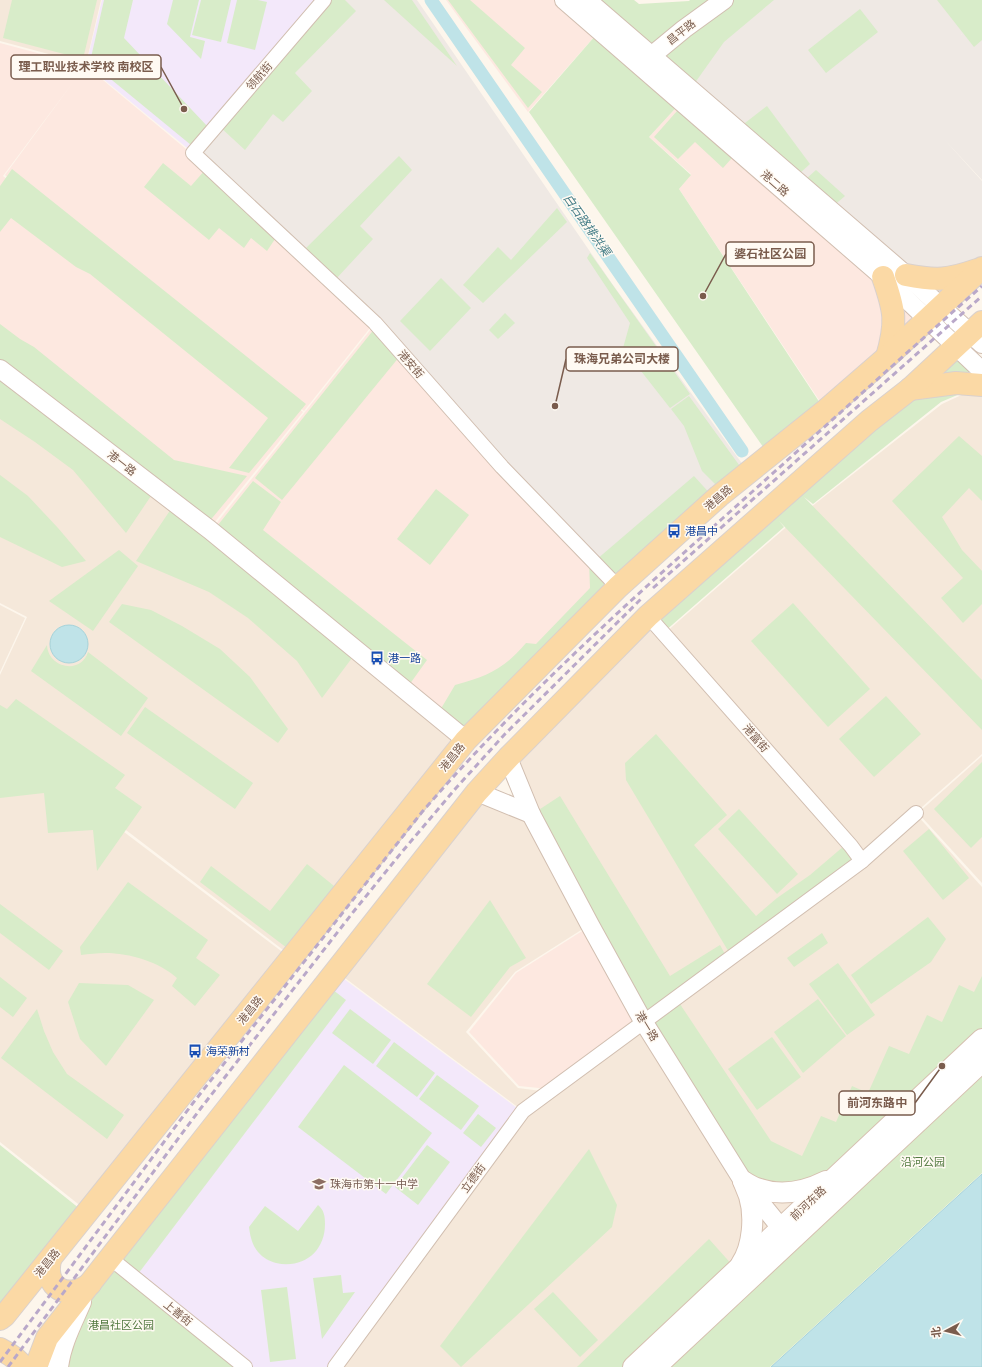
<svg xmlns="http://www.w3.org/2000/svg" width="982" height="1367" viewBox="0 0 982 1367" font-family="'Roboto Condensed','Noto Sans SC',sans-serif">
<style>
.residential{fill:#f5e8da}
.commercial{fill:#fde8e0}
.industrial{fill:#efe9e4;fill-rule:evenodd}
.education{fill:#f3e8fa}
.green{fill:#d8ecc9}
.water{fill:#bfe3e8;stroke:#a5d3da}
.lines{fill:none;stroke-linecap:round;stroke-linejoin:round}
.canal{stroke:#bfe3e8;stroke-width:13}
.minor-casing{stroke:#d1beb0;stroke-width:16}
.tertiary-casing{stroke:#d1beb0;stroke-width:20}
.secondary-casing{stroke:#d6c0b0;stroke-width:22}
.primary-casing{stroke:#dad1cd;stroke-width:24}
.minor{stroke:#fff;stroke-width:14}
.tertiary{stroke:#fff;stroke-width:18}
.secondary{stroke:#fff;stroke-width:20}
.primary{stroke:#fbd9a5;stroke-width:22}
.rail{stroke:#b9a8c9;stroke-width:3;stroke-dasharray:6 4;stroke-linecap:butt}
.labels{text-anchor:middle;stroke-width:3;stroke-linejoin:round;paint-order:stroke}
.street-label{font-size:11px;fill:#7a5c4d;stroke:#fffaf3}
.transit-label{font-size:11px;fill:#164399;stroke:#fffaf3;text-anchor:start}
.park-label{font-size:11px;fill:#537a41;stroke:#fffaf3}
.education-label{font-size:11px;fill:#785e54;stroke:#fffaf3;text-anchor:start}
.water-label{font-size:12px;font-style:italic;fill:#437c86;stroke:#fffaf3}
.leader{fill:none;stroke:#7a5c4d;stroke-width:1.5}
.callout-dot{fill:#7a5c4d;stroke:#fffaf3;stroke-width:1.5}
.callout{fill:#fffaf3;stroke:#7a5c4d;stroke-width:1.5}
.callout-label{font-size:12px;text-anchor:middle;font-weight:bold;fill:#7a5c4d}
</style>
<rect width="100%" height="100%" fill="#fdf6ec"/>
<g class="residential">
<path d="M0,0H101L86,64L0,41Z"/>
<path d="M0,371L464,740L291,956L0,734V675L27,617L0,603Z"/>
<path d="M968,392L982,397V754L862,860L644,1019L508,758L648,617L665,633L792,522L942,404Z"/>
<path d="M0,605L25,618L0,672Z"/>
<path d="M0,738L289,957L87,1211L0,1142Z"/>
<path d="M982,756V883L918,813Z"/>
<path d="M477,794L530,815L589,925L515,972L466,1032L518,1088L549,1092L643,1022L779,1228L631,1367H336L523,1111L337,972Z"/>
<path d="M916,814L982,887V1037L781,1226L645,1021Z"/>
</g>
<g class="commercial">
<path d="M446,0H568L602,28L528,112Z"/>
<path d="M0,43L86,66L192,154L374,323L304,411L5,175L74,81L3,176L303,412L210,528L0,368Z"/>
<path d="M684,99L925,308L821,403L679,189L691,174L649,137Z"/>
<path d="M375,324L617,587L466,738L211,530Z"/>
<path d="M590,926L642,1021L549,1089L519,1086L469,1032L516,973Z"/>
</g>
<g class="industrial">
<path d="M325,0H417L613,285L746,469L618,586L376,323L194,153Z"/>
<path d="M724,0H982V180L943,138L982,181V258L926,307L642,60ZM950,20L962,35L827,154L962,35Z"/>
</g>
<g class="education">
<path d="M102,0H322L192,152L86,65Z"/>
<path d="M336,973L521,1111L334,1367H248L114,1257Z"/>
</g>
<g class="green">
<path d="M12,0H97L83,59L3,38Z"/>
<path d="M104,0H133L124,38L208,127L191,145L90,62Z"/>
<path d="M173,0H199L190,37L205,41L201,59L167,24Z"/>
<path d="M201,0H231L221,42L192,35Z"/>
<path d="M237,0H258L267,2L255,50L227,43Z"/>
<path d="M331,0H345L356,11L295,73L312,91L283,122L273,114L245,150L220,127Z"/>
<path d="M384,0H412L457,66Z"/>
<path d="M448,0H470L525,48L511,65L542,92L528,108Z"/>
<path d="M600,0H634L639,4L689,1L690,0H718L641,56Z"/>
<path d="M728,0H774L724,42L687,94L647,59Z"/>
<path d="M937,0H982V40L974,47Z"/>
<path d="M860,9L878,32L826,73L808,50Z"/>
<path d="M602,28L684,99L649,137L691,175L679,189L820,403L766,451L529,112Z"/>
<path d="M685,102L739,150L723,168L695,142L678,159L654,137Z"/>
<path d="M767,106L810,164L789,183L732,133Z"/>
<path d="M399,156L412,170L360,226L373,239L335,280L303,251Z"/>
<path d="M163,163L191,186L205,170L277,236L267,251L251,238L244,248L219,228L209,240L144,187Z"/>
<path d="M12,169L306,404L249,473L229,468L268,418L90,274L76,267L11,218L0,232V186Z"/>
<path d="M816,170L845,196L825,213L796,188Z"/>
<path d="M557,208L567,222L483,303L463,285L498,247L511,260Z"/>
<path d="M590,253L690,394L670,408L623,348L630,323L587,258Z"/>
<path d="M441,278L471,308L430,351L400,321Z"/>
<path d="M505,313L515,323L498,339L489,330Z"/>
<path d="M0,324L20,339L34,347L174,460L247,476L208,523L0,364Z"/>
<path d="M375,328L400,356L282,500L255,478Z"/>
<path d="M962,343L982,361L969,390L941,402L813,504L804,497L982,680V730L779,521L784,527L664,632L650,616Z"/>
<path d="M0,378L153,493L126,533L73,470L35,442L0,419Z"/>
<path d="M689,396L742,469L721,490L702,471L684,426L671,409Z"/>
<path d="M959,436L982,456V501L969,488L942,517L962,550L982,571V604L963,623L941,598L963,578L892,501Z"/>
<path d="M0,475L28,496L58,528L86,561L62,567L0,537Z"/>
<path d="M694,476L713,497L618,584L596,560Z"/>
<path d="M253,481L281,502L263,530L427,660L407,688L214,530Z"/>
<path d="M436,489L469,515L430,565L397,539Z"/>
<path d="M173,506L355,654L322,698L297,661L248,618L209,592L136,561Z"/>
<path d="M119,550L138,566L93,631L49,601Z"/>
<path d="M589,561L614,588L466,735L439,712L455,685C488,676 504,669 526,643L536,644L590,588Z"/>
<path d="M793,603L870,689L828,727L751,641Z"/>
<path d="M122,604L151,610L182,626L220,649L250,677L288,729L278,743L109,622Z"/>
<path d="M47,645C48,668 81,675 88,652L148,698L121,736L31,671Z"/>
<path d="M886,696L921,734L874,777L839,739Z"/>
<path d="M16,699L125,775L115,788L142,807L97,871L93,830L48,833L44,793L0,798V705L7,709Z"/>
<path d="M145,707L253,783L235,809L127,733Z"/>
<path d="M656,734L727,815L694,845L756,916L777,898L810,875L844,846L856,861L730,954L626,780L625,763Z"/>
<path d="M982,762V837L971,848L934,809Z"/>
<path d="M560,796L670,976L720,945L726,956L644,1017L534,813Z"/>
<path d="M739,809L798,874L777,894L718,829Z"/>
<path d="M929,829L969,878L943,900L903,851Z"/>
<path d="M307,864L339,890L291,951L200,882L211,866L270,911Z"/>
<path d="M128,882L208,940L196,958L220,975L195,1006L172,986L177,978C159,962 130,953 105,953C97,953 89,954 81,955L80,947Z"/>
<path d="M490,900L526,958L510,967L471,1017L427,984Z"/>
<path d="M0,904L63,951L49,970L0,933Z"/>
<path d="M928,917L946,939L931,962L871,1004L851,975Z"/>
<path d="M822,933L828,943L794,967L787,958Z"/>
<path d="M838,963L875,1015L847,1035L809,984Z"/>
<path d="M982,976V1035L810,1186H756L648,1023L678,1001L771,1141L802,1156L821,1116L836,1122L852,1086L868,1093L889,1046L909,1054L927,1015L942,1022L959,985L974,992Z"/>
<path d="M0,977L27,998L13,1017L0,1007Z"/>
<path d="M79,983L128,985L154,1000L106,1066L80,1039L68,1002Z"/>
<path d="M328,986L346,1000L138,1274L117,1257Z"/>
<path d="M818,999L846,1036L803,1073L774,1032Z"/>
<path d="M37,1009L44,1031L53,1052L67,1074L124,1115L107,1139L1,1058Z"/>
<path d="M350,1009L391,1040L373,1064L332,1033Z"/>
<path d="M772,1037L801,1077L757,1110L728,1069Z"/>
<path d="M982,1040V1173L770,1367H634Z"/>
<path d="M394,1042L435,1073L417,1097L376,1066Z"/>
<path d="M344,1065L432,1133L386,1194L298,1127Z"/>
<path d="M437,1075L479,1106L461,1130L419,1099Z"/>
<path d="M478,1114L496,1128L481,1147L463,1133Z"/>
<path d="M0,1145L85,1213L0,1317Z"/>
<path d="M427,1145L450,1162L418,1205L395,1187Z"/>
<path d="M589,1149L617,1205L612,1227L461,1367L440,1346Z"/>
<path d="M318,1205C324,1210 325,1216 325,1224C325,1252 303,1269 276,1263C269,1261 263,1258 258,1252C252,1245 250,1235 249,1227L265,1206L298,1231Z"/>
<path d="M709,1239L734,1267L627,1367H577Z"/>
<path d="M110,1262L237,1367H60L63,1350Z"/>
<path d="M341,1275L343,1293L355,1292L322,1339L313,1278Z"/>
<path d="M287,1287L296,1359L270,1362L261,1290Z"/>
<path d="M553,1292L598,1340L580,1357L534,1309Z"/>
</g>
<g class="water">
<circle cx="69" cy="644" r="19"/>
<path d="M982,1174V1367H771Z"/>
</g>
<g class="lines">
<path class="canal" d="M431,0L742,451"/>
<g class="minor-casing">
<g id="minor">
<path d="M324,0L193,153L375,323L502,467L618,587"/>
<path d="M862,861L916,813"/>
<path d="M110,1258L245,1367"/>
<path d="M335,1367L523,1111L862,861L851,846L648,616"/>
</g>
</g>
<g class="tertiary-casing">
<g id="tertiary">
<path d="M564,0L883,277L982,371"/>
<path d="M587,0L906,275L982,344"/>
<path d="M644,62L684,29L724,0"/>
<path d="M0,369L210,530L466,740"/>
<path d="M508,758L531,814L590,925L643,1021L743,1181L781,1228"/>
<path d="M477,792L531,814"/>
</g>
</g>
<g class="secondary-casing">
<g id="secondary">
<path d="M743,1181C747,1183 752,1187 757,1188C781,1197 804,1192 826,1181"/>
<path d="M741,1264C753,1246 755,1216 749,1196C747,1191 745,1186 743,1181"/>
<path d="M58,1367C61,1343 72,1323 81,1302"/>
<path d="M633,1367L982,1039"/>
<path d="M656,1367L982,1062"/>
</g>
</g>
<g class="primary-casing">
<g id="primary">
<path d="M906,275C937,281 948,280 977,270"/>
<path d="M883,277C895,311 897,322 887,357"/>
<path d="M910,389L956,383L982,385"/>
<path d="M50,1260C44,1288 67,1301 90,1284"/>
<path d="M0,1319L4,1316L466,740L618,587L719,496L826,410L887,357L982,268"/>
<path d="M0,1349C8,1353 18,1359 23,1367"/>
<path d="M36,1367L47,1338L477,792L508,758L648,616L869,421L910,389L982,322"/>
</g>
</g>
<use href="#minor" class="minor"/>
<use href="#tertiary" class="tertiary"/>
<use href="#secondary" class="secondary"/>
<use href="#primary" class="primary"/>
<g class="rail">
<path d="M653,588L982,296"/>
<path d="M0,1362L193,1103L422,812C514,706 618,611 723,518C809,441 895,363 982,286"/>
<path d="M8,1367L201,1108L354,911L401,853L456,788L505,734L641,599"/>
</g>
</g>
<defs>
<g id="bus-bare" transform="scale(1.08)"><path d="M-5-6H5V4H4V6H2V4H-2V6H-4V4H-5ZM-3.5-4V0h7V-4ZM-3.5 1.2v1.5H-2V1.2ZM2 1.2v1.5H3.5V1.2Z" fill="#1a4fb4" stroke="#fffaf3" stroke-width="2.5" paint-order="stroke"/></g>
<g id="school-bare" transform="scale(1.08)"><path d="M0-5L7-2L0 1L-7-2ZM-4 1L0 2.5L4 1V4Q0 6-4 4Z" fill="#8d6e63" stroke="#fffaf3" stroke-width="2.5" paint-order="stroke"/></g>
</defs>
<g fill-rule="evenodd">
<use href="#bus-bare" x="674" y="531"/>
<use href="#bus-bare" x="377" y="658"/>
<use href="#bus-bare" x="195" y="1051"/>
<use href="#school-bare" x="319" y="1184"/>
</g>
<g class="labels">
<g class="street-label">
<text transform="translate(681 32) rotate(-38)" y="4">昌平路</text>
<text transform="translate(259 76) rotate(-49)" y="4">领航街</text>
<text transform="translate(775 183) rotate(41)" y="4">港二路</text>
<text transform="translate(411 364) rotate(49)" y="4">港安街</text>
<text transform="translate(122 463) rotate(38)" y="4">港一路</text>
<text transform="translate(718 498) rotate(-41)" y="4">港昌路</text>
<text transform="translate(756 738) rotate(49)" y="4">港富街</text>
<text transform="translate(452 757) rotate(-51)" y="4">港昌路</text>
<text transform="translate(250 1010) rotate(-51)" y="4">港昌路</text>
<text transform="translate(647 1026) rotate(59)" y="4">港一路</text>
<text transform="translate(473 1178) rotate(-54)" y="4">立德街</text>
<text transform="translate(808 1203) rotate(-43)" y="4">前河东路</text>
<text transform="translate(47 1263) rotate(-51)" y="4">港昌路</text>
<text transform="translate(178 1313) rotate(39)" y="4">上善街</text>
</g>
<g class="transit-label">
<text x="685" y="535">港昌中</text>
<text x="388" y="662">港一路</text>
<text x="206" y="1055">海荣新村</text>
</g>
<g class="park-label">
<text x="923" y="1166">沿河公园</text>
<text x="121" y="1329">港昌社区公园</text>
</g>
<g class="education-label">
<text x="330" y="1188">珠海市第十一中学</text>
</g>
<g class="water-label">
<text transform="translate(587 225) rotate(55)" y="4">白石路排洪渠</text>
</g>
</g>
<path class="leader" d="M184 109L161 67M703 296L726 254M555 406L566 359M942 1066L915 1103"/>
<g class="callout-dot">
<circle cx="184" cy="109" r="4"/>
<circle cx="703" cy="296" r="4"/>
<circle cx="555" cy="406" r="4"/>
<circle cx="942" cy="1066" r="4"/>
</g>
<g class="callout">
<rect x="11" y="55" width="150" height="24" rx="4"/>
<rect x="726" y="242" width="88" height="24" rx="4"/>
<rect x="566" y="347" width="112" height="24" rx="4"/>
<rect x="839" y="1091" width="76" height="24" rx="4"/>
</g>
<g class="callout-label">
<text x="86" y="71">理工职业技术学校 南校区</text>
<text x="770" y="258">婆石社区公园</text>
<text x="622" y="363">珠海兄弟公司大楼</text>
<text x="877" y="1107">前河东路中</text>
</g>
<g transform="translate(946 1331) rotate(263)" stroke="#fffaf3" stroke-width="3" paint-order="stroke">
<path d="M0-3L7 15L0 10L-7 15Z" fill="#7a5c4d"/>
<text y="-6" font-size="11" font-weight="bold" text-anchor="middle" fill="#7a5c4d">北</text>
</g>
</svg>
